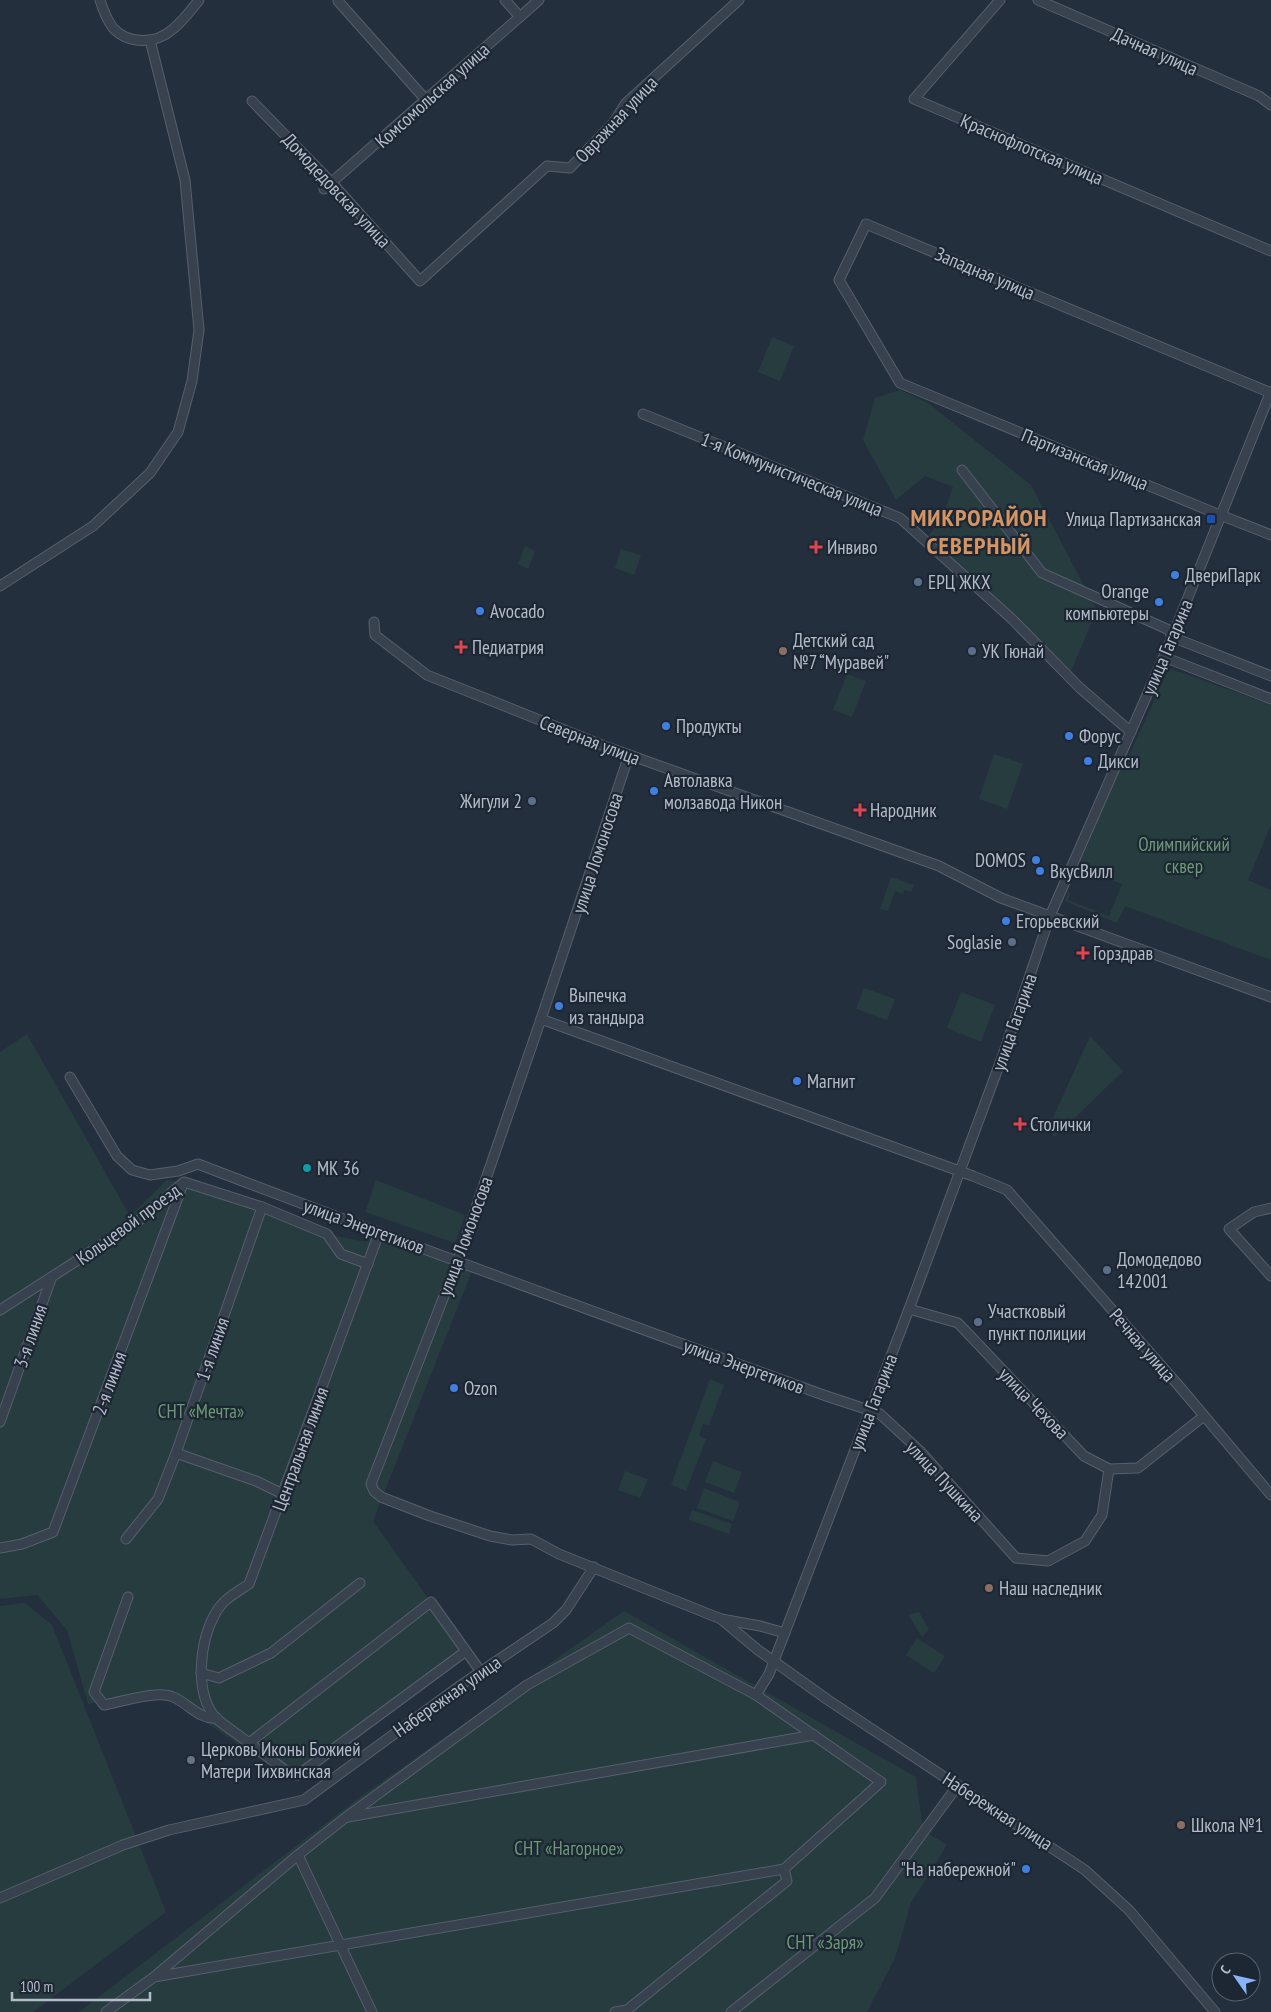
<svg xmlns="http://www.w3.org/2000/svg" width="1271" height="2012" viewBox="0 0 1271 2012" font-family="'PT Sans Narrow',sans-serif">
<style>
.green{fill:#263c3f}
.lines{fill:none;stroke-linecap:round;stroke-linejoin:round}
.minor-casing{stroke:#565f6c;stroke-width:11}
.minor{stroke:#38414e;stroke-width:9}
.transit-dot{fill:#1a4fb4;stroke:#1d2633;stroke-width:2}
.health-dot{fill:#e0444e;stroke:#1d2633;stroke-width:2}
.shop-dot{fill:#3f7fe0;stroke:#1d2633;stroke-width:2}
.service-dot{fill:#5c6f8a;stroke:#1d2633;stroke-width:2}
.education-dot{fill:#8d6e63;stroke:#1d2633;stroke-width:2}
.culture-dot{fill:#0f9aa8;stroke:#1d2633;stroke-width:2}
.worship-dot{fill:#6b7280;stroke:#1d2633;stroke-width:2}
.labels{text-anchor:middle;stroke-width:4.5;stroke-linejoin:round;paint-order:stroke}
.street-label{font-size:19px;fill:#b4bcc9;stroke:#1d2633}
.poi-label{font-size:19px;fill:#b4bcc9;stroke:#1d2633;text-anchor:start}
.park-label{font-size:19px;fill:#6b9a76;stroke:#1d2633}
.district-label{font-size:24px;font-weight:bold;letter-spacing:1px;fill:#d59563;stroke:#1d2633}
</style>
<rect width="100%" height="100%" fill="#242f3e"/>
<g class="green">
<path d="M772,337L794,346L780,381L758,372Z"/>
<path d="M900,390L928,403L1031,485L1097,610L1071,671L928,536L941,521L953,487L925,476L896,500L863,440L875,398Z"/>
<path d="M525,546L535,551L528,569L518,564Z"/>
<path d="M621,549L641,555L634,575L615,568Z"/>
<path d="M1169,668L1271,705V825L1248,880L1271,890V960L1125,906L1117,923L1065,901L1068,892L1070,893L1068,900L1109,916L1122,884L1080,868L1076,878H1074L1120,755L1128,758Z"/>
<path d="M847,674L866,681L852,717L833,710Z"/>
<path d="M994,754L1023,764L1007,809L979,799Z"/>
<path d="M891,877L914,885L911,892L904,890L903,894L895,891L888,911L880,909Z"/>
<path d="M864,988L895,999L887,1020L856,1009Z"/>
<path d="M961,992L995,1005L981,1042L947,1028Z"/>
<path d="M27,1034L130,1216L167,1180L184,1182L327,1234L366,1242L377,1229L474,1266L373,1521L468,1654L292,1780L159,1691L88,1704L67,1630L37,1595L0,1599V1052Z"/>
<path d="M1090,1036L1123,1071L1055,1137L1048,1129Z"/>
<path d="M376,1180L465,1215L455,1243L365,1212Z"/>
<path d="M710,1379L724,1385L709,1425L703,1424L699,1436L706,1439L686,1491L671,1485Z"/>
<path d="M713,1461L742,1472L734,1493L705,1482Z"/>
<path d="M625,1471L648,1479L640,1498L618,1490Z"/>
<path d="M704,1488L740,1502L733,1521L697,1508Z"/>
<path d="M692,1510L732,1524L729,1534L689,1520Z"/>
<path d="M25,1603L52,1625L166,1912L33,2012H0V1606Z"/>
<path d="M624,1611L916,1777L923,1830L947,1845L911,1903L895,1958L867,2012H79L360,1797Z"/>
<path d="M919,1612L929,1629L922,1637L908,1615Z"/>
<path d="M917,1638L945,1656L934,1673L906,1655Z"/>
</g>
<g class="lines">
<g class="minor-casing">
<g id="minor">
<path d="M100,0C103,10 107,20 113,28C129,45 156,44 173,29C183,21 191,10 199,0"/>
<path d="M505,0L520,17"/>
<path d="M1000,0L914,99L1271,251"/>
<path d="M1038,0L1259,96L1271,105"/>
<path d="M338,1L426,100"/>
<path d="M252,101L332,183L420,281L547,166L570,168L614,122L626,103L739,0"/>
<path d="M324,189L539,0"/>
<path d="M1271,393L866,224L839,280L900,383L1215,513L1271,535"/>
<path d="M643,414L900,518L1012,619L1080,688L1131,732"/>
<path d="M962,470L1042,573L1169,630L1172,637L1271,676"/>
<path d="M0,586L93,526L150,473L178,432L192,381L199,330L185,180L150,40"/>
<path d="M374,622L375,635L427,675L607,747L939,866L1001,898L1271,997"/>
<path d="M1164,657L1271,699"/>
<path d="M629,755L541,1019L458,1260L371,1484L374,1491L381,1497L430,1516L490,1536L512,1540L531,1539L559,1554L721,1619L760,1626L785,1633"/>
<path d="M541,1019L973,1176L1007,1190L1179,1386L1271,1495"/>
<path d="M70,1077L117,1156L132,1170L150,1175L178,1171L198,1164C403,1243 609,1317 815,1392C837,1400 858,1406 880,1414L920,1451L1016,1558L1048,1561L1085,1541L1102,1515L1109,1469"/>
<path d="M1271,1208L1254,1212L1229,1229L1271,1276"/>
<path d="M909,1309L958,1323L1084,1456L1109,1469L1138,1468L1204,1416"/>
<path d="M0,1310L137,1222L184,1182L262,1207L327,1234L341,1254L368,1264"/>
<path d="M0,1422L51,1279"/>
<path d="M176,1453L256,1481L283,1494"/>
<path d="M126,1539L158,1499L176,1453L262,1207"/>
<path d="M0,1548L22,1544L53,1532L183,1184"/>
<path d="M128,1597L94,1692L104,1705C121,1702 157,1690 173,1697C188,1703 199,1720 217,1718"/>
<path d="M721,1619L758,1650L828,1700L1085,1870L1129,1910L1215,2012"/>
<path d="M466,1651L481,1672"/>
<path d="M201,1673L219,1678L271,1653L360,1583"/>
<path d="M756,1695L769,1674L909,1309L1004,1052L1050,916L1168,647L1271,391"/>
<path d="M249,1743L431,1602L466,1651L298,1775L290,1774C274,1762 258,1749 241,1737C233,1731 224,1725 217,1719C193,1694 200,1641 215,1614C222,1600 237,1592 249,1584L379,1233"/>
<path d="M348,1817L814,1735"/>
<path d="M298,1855L372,2012"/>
<path d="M0,1898L123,1845L169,1830L304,1800L461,1685L553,1623L566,1610L594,1567"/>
<path d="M106,2012L154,1977L784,1869L881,1782L756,1695L629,1628L527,1685L345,1818L298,1855L154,1977"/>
<path d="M615,2012L627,2010L787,1881L784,1869"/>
<path d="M731,2012L875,1898L958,1785"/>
</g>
</g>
<use href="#minor" class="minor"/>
</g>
<rect class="transit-dot" x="1206" y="514" width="10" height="10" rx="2.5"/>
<g class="health-dot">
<path d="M813.5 539.5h5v5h5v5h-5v5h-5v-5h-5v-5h5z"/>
<path d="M458.5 639.5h5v5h5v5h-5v5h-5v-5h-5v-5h5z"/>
<path d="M857.5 802.5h5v5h5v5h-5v5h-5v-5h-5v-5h5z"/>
<path d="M1080.5 945.5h5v5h5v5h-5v5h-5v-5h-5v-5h5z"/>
<path d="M1017.5 1116.5h5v5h5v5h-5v5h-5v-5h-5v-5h5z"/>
</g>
<g class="shop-dot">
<circle cx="1175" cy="575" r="5"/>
<circle cx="1159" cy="602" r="5"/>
<circle cx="480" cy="611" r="5"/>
<circle cx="666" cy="726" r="5"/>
<circle cx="1069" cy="736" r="5"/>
<circle cx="1088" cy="761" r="5"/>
<circle cx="654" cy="791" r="5"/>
<circle cx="1036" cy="860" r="5"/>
<circle cx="1040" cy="871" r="5"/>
<circle cx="1006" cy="921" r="5"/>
<circle cx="559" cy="1006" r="5"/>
<circle cx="797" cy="1081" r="5"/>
<circle cx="454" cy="1388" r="5"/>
<circle cx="1026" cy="1869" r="5"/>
</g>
<g class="service-dot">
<circle cx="918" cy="582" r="5"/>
<circle cx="972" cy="651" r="5"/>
<circle cx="532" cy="801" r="5"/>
<circle cx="1012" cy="942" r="5"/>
<circle cx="1107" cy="1270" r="5"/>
<circle cx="978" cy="1322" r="5"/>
</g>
<g class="education-dot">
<circle cx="783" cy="651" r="5"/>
<circle cx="989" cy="1588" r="5"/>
<circle cx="1181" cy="1825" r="5"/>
</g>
<circle class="culture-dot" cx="307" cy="1168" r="5"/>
<circle class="worship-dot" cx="191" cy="1760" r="5"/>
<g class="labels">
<g class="street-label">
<text transform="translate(1155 51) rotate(24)" y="7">Дачная улица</text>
<text transform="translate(432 95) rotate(-42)" y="7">Комсомольская улица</text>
<text transform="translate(616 119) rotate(-47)" y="7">Овражная улица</text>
<text transform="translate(1032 149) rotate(23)" y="7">Краснофлотская улица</text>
<text transform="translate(337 190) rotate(47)" y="7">Домодедовская улица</text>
<text transform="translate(985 273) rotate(23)" y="7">Западная улица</text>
<text transform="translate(1085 459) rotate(22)" y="7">Партизанская улица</text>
<text transform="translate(792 474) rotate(22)" y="7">1-я Коммунистическая улица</text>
<text transform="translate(1167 647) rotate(-67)" y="7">улица Гагарина</text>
<text transform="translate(590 740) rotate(21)" y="7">Северная улица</text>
<text transform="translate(597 853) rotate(-72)" y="7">улица Ломоносова</text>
<text transform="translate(1014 1022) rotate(-71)" y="7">улица Гагарина</text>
<text transform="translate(128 1224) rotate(-36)" y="7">Кольцевой проезд</text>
<text transform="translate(364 1226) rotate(20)" y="7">улица Энергетиков</text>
<text transform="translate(465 1236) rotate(-70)" y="7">улица Ломоносова</text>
<text transform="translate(30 1336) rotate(-71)" y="7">3-я линия</text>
<text transform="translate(1143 1345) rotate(49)" y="7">Речная улица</text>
<text transform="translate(212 1349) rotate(-71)" y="7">1-я линия</text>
<text transform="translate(744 1366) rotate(20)" y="7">улица Энергетиков</text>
<text transform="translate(109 1383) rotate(-70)" y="7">2-я линия</text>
<text transform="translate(873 1402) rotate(-69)" y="7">улица Гагарина</text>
<text transform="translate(1034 1403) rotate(46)" y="7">улица Чехова</text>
<text transform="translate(300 1449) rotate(-70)" y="7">Центральная линия</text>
<text transform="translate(945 1481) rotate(47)" y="7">улица Пушкина</text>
<text transform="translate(447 1696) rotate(-35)" y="7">Набережная улица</text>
<text transform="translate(998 1811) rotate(33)" y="7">Набережная улица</text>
</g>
<g class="poi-label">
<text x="1201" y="526" text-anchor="end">Улица Партизанская</text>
<text x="827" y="554">Инвиво</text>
<text x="1185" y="582">ДвериПарк</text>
<text x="928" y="589">ЕРЦ ЖКХ</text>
<text x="1149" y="598" text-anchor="end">Orange<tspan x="1149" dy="22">компьютеры</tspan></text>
<text x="490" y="618">Avocado</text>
<text x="793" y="647">Детский сад<tspan x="793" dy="22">№7 “Муравей"</tspan></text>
<text x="472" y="654">Педиатрия</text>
<text x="982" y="658">УК Гюнай</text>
<text x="676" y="733">Продукты</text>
<text x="1079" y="743">Форус</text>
<text x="1098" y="768">Дикси</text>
<text x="664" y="787">Автолавка<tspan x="664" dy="22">молзавода Никон</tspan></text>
<text x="522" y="808" text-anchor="end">Жигули 2</text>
<text x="870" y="817">Народник</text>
<text x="1026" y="867" text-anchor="end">DOMOS</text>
<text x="1050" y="878">ВкусВилл</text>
<text x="1016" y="928">Егорьевский</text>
<text x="1002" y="949" text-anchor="end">Soglasie</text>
<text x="1093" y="960">Горздрав</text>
<text x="569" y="1002">Выпечка<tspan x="569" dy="22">из тандыра</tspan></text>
<text x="807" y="1088">Магнит</text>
<text x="1030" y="1131">Столички</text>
<text x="317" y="1175">МК 36</text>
<text x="1117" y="1266">Домодедово<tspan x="1117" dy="22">142001</tspan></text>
<text x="988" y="1318">Участковый<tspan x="988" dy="22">пункт полиции</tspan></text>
<text x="464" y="1395">Ozon</text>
<text x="999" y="1595">Наш наследник</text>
<text x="201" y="1756">Церковь Иконы Божией<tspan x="201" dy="22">Матери Тихвинская</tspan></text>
<text x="1191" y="1832">Школа №1</text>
<text x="1016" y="1876" text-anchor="end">"На набережной"</text>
</g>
<g class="park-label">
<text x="1184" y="851">Олимпийский<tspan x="1184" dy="22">сквер</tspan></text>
<text x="201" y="1418">СНТ «Мечта»</text>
<text x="569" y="1855">СНТ «Нагорное»</text>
<text x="825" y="1949">СНТ «Заря»</text>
</g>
<g class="district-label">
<text x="979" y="526">МИКРОРАЙОН<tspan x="979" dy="28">СЕВЕРНЫЙ</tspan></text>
</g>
</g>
<g transform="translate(1236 1977) rotate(304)"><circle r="24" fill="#1d2633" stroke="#59626f"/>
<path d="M0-4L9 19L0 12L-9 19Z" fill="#8ab4f8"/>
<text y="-8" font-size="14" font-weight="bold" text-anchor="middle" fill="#b4bcc9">С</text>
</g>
<path d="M12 1992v8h138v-8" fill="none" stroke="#b4bcc9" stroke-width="2.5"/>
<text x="20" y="1992" font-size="15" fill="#b4bcc9" stroke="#1d2633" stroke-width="4" paint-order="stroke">100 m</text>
</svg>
